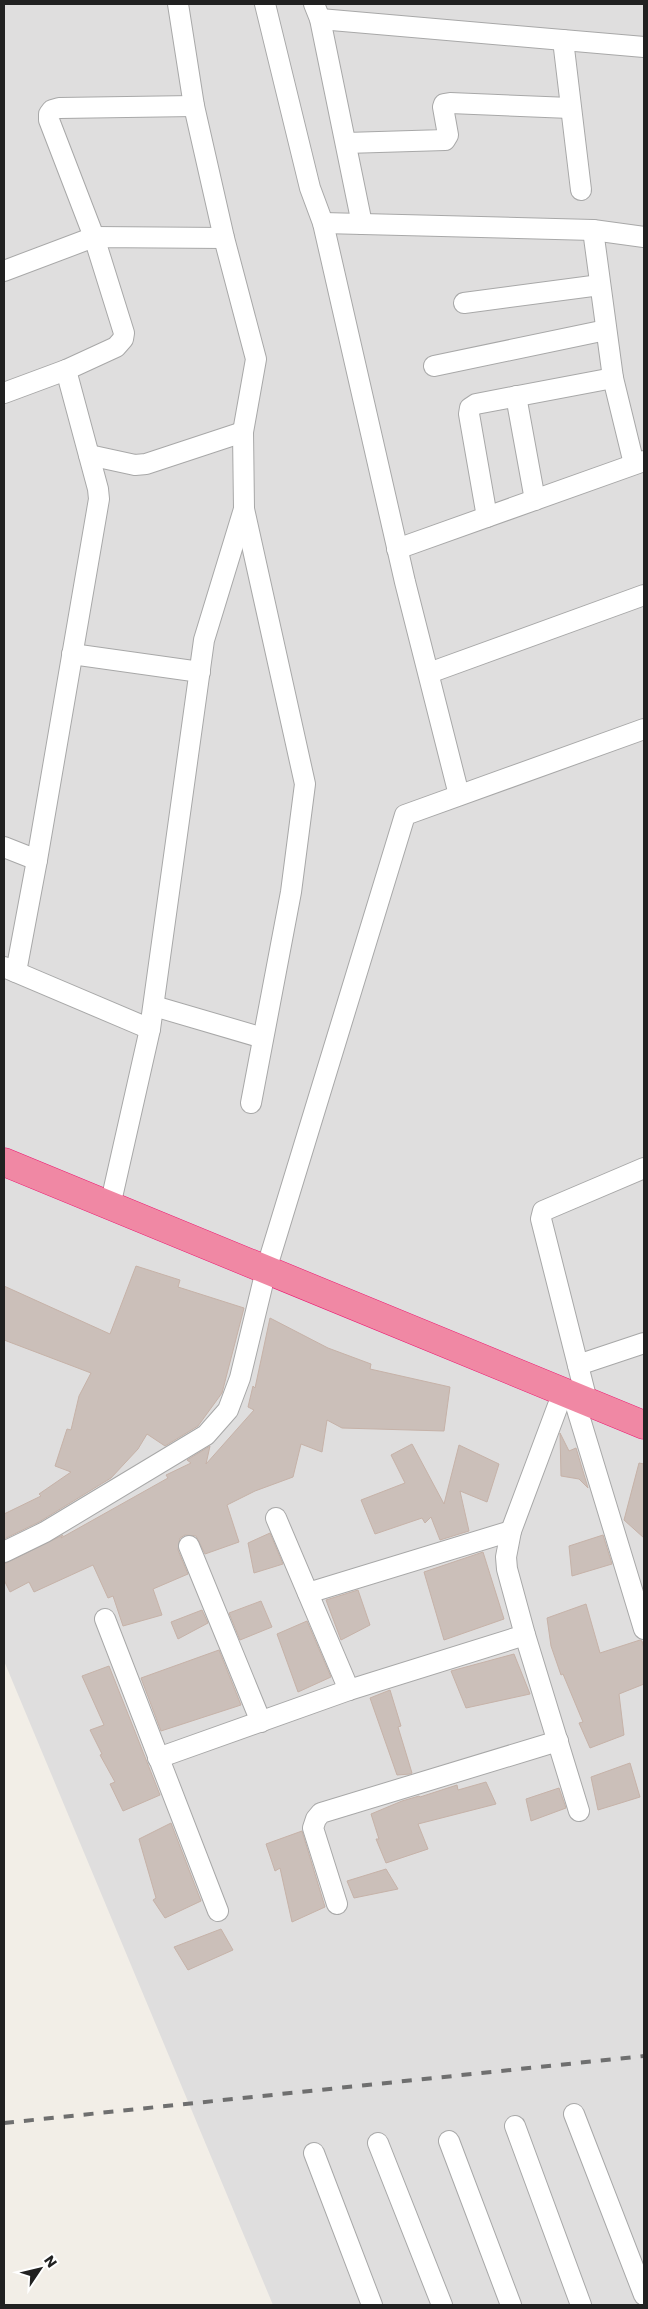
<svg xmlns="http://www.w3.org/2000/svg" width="648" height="2309" viewBox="0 0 648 2309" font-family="Poppins,sans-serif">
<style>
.residential{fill:#dfdede}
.building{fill:#cbbfb9;stroke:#c6b2a8}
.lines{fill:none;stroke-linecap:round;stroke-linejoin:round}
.street-casing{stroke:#a8a8a8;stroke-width:22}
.highway-casing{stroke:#ec1871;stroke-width:29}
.street{stroke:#fff;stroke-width:20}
.highway{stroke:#f088a4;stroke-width:28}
.rail{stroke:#6f6f6f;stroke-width:4;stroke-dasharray:10 10;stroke-linecap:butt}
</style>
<rect width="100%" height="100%" fill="#f2eee7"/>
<path class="residential" d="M4,4H644V2305H273L4,1661Z"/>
<g class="building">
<path d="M136,1266L180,1280L178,1287L244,1308L222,1393L198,1426L165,1446L147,1434L138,1449L111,1478L39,1522L4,1539V1514L41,1496L39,1494L71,1472L55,1466L67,1429L71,1430L79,1396L91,1373L4,1340V1286L110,1334Z"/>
<path d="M270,1318L328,1348L371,1364L370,1369L450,1387L444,1431L342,1428L327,1420L322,1452L301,1444L293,1477L255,1491L227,1505L239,1542L205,1554L196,1536L185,1535L180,1538L178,1550L188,1574L153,1589L162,1615L123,1626L113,1596L108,1598L93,1565L34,1592L29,1582L10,1592L4,1580V1564L63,1535L61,1538L168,1478L166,1475L191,1463L187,1460L210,1446L206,1464L254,1410L248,1407L253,1386L255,1388Z"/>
<path d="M560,1433L569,1451L576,1448L588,1488L579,1479L561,1476Z"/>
<path d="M412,1444L444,1504L459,1445L499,1464L487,1502L460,1491L469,1531L440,1540L431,1517L425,1523L422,1518L375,1534L361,1500L405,1483L391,1455Z"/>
<path d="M639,1463L644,1464V1538L624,1520Z"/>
<path d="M270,1533L283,1564L254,1573L248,1543Z"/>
<path d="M603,1535L612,1564L572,1576L569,1546Z"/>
<path d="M483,1552L504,1619L444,1640L424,1572Z"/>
<path d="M358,1590L370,1625L341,1640L326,1600Z"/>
<path d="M261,1601L272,1627L240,1640L229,1613Z"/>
<path d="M586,1604L600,1653L640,1640L642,1641L644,1649V1684L619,1694L624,1735L590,1748L579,1723L583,1722L563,1674L561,1675L551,1646L547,1618Z"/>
<path d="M202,1610L208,1623L178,1639L171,1622Z"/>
<path d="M307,1621L331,1677L298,1692L277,1634Z"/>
<path d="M219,1650L241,1705L161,1731L141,1678Z"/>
<path d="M514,1654L530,1694L466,1708L451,1671Z"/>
<path d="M109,1666L160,1795L123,1811L110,1784L115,1782L100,1755L102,1754L90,1730L104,1725L82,1676Z"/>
<path d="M390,1690L401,1726L398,1727L412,1773L410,1774L397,1775L370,1698Z"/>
<path d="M630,1763L640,1797L598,1810L591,1777Z"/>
<path d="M486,1782L496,1804L418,1824L428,1849L386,1863L376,1839H379L371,1814L402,1801L419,1796L420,1797L457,1785L458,1790Z"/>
<path d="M559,1788L566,1808L531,1821L526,1799Z"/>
<path d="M171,1823L201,1901L165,1918L153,1900L156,1898L139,1839Z"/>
<path d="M302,1831L325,1907L292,1922L280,1868L275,1871L266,1844Z"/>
<path d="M386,1869L398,1889L354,1898L347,1881Z"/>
<path d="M221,1929L233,1950L188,1970L174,1947Z"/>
</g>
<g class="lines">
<g class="street-casing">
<g id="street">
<path d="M265,4L310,188L323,223L405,582L459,795"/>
<path d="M314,4L320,19L362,224"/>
<path d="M320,19L644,47"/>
<path d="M563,40L581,190"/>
<path d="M346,143L445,140L448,135L443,107L444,104L450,103L570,108"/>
<path d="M323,223L593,230L644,237"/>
<path d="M593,230L613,378L634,464"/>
<path d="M4,271L94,237L224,238"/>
<path d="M464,303L600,285"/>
<path d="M434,366L606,330"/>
<path d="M4,393L66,370L116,347L123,339L124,333L94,237L49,120V114L52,110L59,108L194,106"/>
<path d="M516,396L535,500"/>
<path d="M89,455L135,465L146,464L243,432"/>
<path d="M244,509L305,784L291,892L251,1103"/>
<path d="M487,517L469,414L470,408L476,404L613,378"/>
<path d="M397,549L644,461"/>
<path d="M72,654L200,672"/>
<path d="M429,673L644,595"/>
<path d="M4,847L37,860"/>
<path d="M4,967L150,1029"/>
<path d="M16,972L37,860L99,499L98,489L66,370"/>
<path d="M154,1006L263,1038"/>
<path d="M110,1206L150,1029L204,640L244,509L243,432L256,359L224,238L194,106L178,4"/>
<path d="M578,1365L644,1343"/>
<path d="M563,1392L511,1531L506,1557L507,1569L525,1635L579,1811"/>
<path d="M573,1396L644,1629"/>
<path d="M587,1401L541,1219L543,1211L644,1168"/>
<path d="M276,1518L349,1690"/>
<path d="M189,1546L261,1722"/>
<path d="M4,1552L45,1532L206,1435L228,1410L240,1378L266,1270L405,815L644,729"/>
<path d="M308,1593L511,1531"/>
<path d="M105,1619L218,1911"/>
<path d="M158,1758L349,1690L525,1635"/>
<path d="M337,1904L313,1828L316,1819L321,1813L558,1741"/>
<path d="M574,2114L644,2295"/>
<path d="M515,2126L581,2305"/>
<path d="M449,2141L511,2305"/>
<path d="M378,2143L442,2305"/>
<path d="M314,2153L372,2305"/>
</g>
</g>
<g class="highway-casing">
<path id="highway" d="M4,1162L644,1425"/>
</g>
<use href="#street" class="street"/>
<use href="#highway" class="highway"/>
<path class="rail" d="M4,2123L644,2056"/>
</g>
<rect width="648" height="2309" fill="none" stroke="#212121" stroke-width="10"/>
<g transform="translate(40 2269) rotate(55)" stroke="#ffffff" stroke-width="4" paint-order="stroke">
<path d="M0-4L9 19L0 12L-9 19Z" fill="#212121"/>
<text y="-8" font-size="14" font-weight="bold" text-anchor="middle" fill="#212121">N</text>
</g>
</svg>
